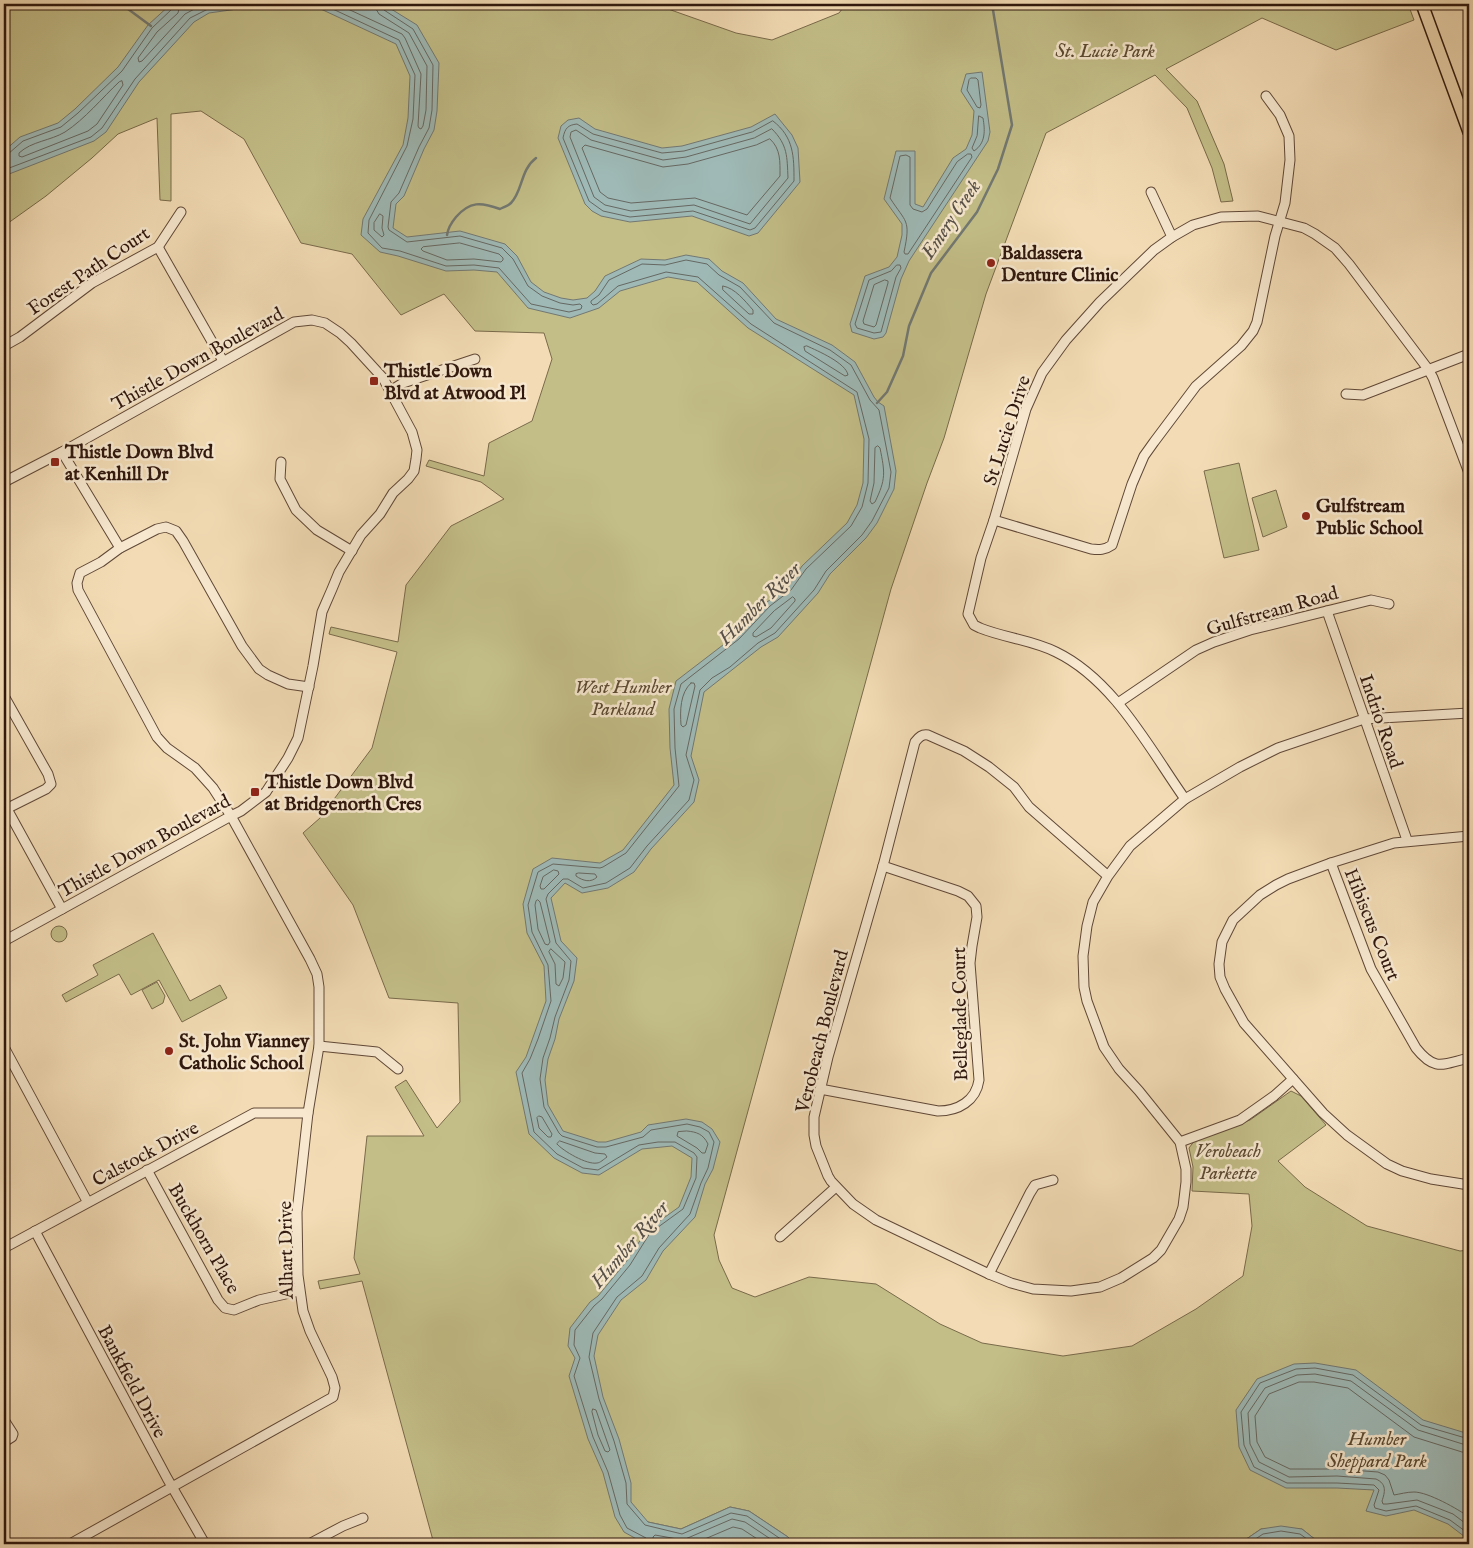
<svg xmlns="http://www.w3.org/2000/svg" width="1473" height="1548" viewBox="0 0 1473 1548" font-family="'IM FELL English',serif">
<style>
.green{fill:#c3be88;stroke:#796a4a}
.water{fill:#9eb9b6;stroke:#727872}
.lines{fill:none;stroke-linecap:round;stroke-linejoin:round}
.shore{stroke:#666862;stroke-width:1}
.stream{stroke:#727872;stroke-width:2.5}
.minor-casing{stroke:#604837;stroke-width:11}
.major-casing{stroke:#2f170d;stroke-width:14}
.minor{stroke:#f7e8cf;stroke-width:9}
.major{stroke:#f3dcb5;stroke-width:11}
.poi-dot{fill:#8f2418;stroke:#f7e8cf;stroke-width:2}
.labels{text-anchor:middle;stroke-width:5;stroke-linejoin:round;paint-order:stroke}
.park-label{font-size:19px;font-style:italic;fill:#5b4932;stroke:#f7e8cf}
.poi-label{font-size:19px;font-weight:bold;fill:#2f170d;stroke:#f7e8cf;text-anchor:start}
.street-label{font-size:19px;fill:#2f170d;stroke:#f7e8cf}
.water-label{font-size:20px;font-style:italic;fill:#565048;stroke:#f7e8cf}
</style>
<rect width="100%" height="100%" fill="#f3dcb5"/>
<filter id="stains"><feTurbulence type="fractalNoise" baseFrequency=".004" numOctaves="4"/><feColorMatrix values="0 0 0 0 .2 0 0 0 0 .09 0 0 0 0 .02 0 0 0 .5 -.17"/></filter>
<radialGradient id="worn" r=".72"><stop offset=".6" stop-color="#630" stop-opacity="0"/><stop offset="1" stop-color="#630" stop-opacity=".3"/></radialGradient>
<g class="green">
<path d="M4,4H654L736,33L772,40L839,13L846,4H1332L1336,5L1340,4H1408L1414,20L1336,50L1262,18L1166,69L1197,101L1224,164L1233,201L1221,202L1212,168L1187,108L1155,75L1046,133L986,294L944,438L927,483L891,589L714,1235L719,1260L732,1288L755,1297L809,1277L876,1284L940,1324L982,1343L1063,1356L1132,1346L1196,1309L1243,1276L1252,1226L1249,1194L1192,1191L1193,1167L1189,1148L1195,1140L1250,1120L1291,1091L1301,1096L1326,1125L1278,1161L1305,1187L1367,1226L1460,1251L1469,1250V1544H1321L1302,1529H1261L1239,1544H795L788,1537L749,1511L730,1507L681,1529L648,1522L642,1542L650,1544H434L362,1281L320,1289L318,1281L360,1274L354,1258L367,1136H424L395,1087L406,1080L437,1128L460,1102L458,1003L389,998L353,905L303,833L320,818L372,748L397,652L329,634L331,627L398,642L406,585L451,526L504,499L481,482L426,466L429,460L484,476L489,443L532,421L552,359L544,333L475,331L444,294L401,315L352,254L301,243L244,139L201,111L171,114V201L160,200L157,118L118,134L92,158L46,196L4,226Z"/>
<path d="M1239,463L1259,550L1224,558L1204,471Z"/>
<path d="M1276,490L1287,527L1263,537L1252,498Z"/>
<circle cx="59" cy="934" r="8"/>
<path d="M153,933L190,1001L220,985L227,998L182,1022L159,980L131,995L119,974L66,1002L62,995L98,975L93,965Z"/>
<path d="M157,982L165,996L163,1003L152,1009L142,990Z"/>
</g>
<g class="water">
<path d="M171,4H274L209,13L194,22L139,82L106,132L94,141L4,176V151L20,137L58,123L75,109L118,67L148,25Z"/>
<path d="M310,4H383L417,25L439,63L437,111L434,130L424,149L404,196L396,204L393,228L407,237L460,231L505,244L517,256L531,282L544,292L561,298L573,300L587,298L595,291L605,276L641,259L665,260L686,255L709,259L722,271L743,283L776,319L832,345L855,362L874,397L878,402L884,406L896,471L894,489L877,523L866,538L830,574L818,593L778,637L761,647L704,692L691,756L699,780L694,802L651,849L634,872L608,888L582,893L565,883L551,898L561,941L577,958L574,981L559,1019L555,1039L548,1059L545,1080L548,1105L563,1131L598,1142H606L641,1132L648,1125L686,1119L702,1122L712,1129L720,1142L713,1169L705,1184L695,1217L663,1251L646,1280L621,1300L598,1335L594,1356L603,1397L619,1439L631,1483V1502L648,1522L681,1529L730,1507L749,1511L788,1537L795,1544H650L642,1542L624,1532L615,1517L603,1473L588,1439L569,1376L575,1358L568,1346L570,1328L590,1302L598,1296L626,1262L647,1230L679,1207L691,1177L692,1158L672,1146L642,1149L599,1175L582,1173L554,1158L529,1134L516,1072L526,1057L546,1001L544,966L527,933L523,904L533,869L552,858L600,863L623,850L674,785L670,748L669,709L676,681L736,635L767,602L788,587L802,566L847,523L857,505L863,483L864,439L854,395L748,328L697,282L668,277L620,291L599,308L570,318L528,308L497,272L474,270L446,271L398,256L380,252L361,235L363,219L403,145L408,118L410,76L396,44Z"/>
<path d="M982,72L990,132L988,141L909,261L901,279L886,333L883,337L874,339L852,332L850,324L865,276L889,267L897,257L902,235V224L884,199L896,151H915V204L923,207L953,158L966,149L972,135L974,111L961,91L966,74Z"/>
<path d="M775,114L792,135L798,148L800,182L758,233L749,236L692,216L630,222L601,216L592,211L585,204L558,138L561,126L568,120L579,118L595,129L662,148L682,146L751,127Z"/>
<path d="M1315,1363L1356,1370L1423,1420L1469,1434V1540L1448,1524L1414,1510L1386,1516L1366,1511L1374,1490L1337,1488H1286L1250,1470L1239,1447L1236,1410L1257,1379L1294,1364Z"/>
<path d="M1281,1526L1302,1529L1321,1544H1239L1261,1529Z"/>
</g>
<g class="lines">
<g class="shore">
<path d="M180,4L178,13L157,32L138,58L139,62L142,61L185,14L204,4"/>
<path d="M322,4L399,40L415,75L413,119L407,146L369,220L368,233L382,248L400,251L446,266L474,265L499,268L531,304L569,312L581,309L582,306L580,304L573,305L560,303L542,296L528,286L513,259L502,248L460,236L407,242L389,230L388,227L391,202L399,193L419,147L429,128L432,110L433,65L413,29L384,10L382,4"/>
<path d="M337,4L402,34L405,38L421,74L418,126L419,128L421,129L423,126L426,110L427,66L409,33L379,14L376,9L375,4"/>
<path d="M971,78H976L978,80L981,105L980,108L977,107L967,90L969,80Z"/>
<path d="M122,81L123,85L97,124L88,131L22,157L19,156V153C32,141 50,141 65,132C85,119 102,98 119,82Z"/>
<path d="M979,116L983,118C985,130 986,143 974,151L972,148L977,136Z"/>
<path d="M773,121C794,137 794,157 794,181L755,228L750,230L693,211L630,217L603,211L589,201L563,138C565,128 568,125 577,124L593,134L662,153L684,151L752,132Z"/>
<path d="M772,129C788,145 787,157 788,178L750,224L694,205L631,211L605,205L594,197L570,137L571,132L576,130L591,140L663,160L686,157L754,138Z"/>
<path d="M770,139C781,149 780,162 780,176L747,215L695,198L631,203L608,198L600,192L582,148L585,145L663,167L688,164L756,145Z"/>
<path d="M4,154H8L23,141L61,127L78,113L122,71L152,28L172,9L174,4"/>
<path d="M968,154H971L972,157L908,254H905L904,252C911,219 906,223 890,198L900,156L906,155L910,157V205L913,209L922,212L927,209L957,162Z"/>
<path d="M4,170L91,137L102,128L135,79L190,18L208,9L240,4"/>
<path d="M380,214L383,216L382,228L384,235L382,237L374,230V223Z"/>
<path d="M460,243L499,254L503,258V260L501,262L474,259L447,260L423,251L421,249L423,247Z"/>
<path d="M897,265H900L901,268L896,277L881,332L874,333L857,328L855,324L869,280L891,271Z"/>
<path d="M885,280L888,281V283L876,325L874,327L864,324L863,321L874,285Z"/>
<path d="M723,286C735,288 745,301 753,310V314H749L723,290Z"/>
<path d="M807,346C818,351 846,363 848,375L845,376L805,351L804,347Z"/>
<path d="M878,446L880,448C885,473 886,479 875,502L872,504L870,501L874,483L875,448Z"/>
<path d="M793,597L795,599V601L771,628L756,637L753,636V633L774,611Z"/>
<path d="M691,683H694L695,686L686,725L683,727L681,725C680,711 680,693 691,683Z"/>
<path d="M554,870L558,871L559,874L544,889H541L540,886L543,877Z"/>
<path d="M579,873L595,874L597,877C591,883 583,881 576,876V874Z"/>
<path d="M538,900L540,902L550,942L548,945L545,944L538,929L535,905L536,901Z"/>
<path d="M551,949L565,962L563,978L559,986L556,984L555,964L549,952Z"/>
<path d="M539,1116L542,1117L552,1134L551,1137H548L539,1128L537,1118Z"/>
<path d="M687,1131C697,1132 703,1134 708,1144L705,1153H702L697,1148L677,1136L678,1132Z"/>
<path d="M560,1141L595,1153L605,1154L607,1157C604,1159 600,1163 597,1163C587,1165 563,1151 557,1144Z"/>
<path d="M593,1409L596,1410L610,1450L608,1452L605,1451L598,1435L592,1412Z"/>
<path d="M1469,1439L1421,1425L1353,1375L1315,1368L1296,1369L1260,1383L1241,1412L1244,1445L1254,1467L1287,1483H1337L1374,1485L1379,1490L1374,1505L1375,1508L1386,1511L1416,1506L1450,1520L1469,1534"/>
<path d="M1469,1446L1418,1430L1351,1381L1315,1374L1297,1375L1265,1388L1248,1413L1250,1444L1259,1462L1289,1477L1337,1476L1376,1479C1387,1484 1385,1492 1382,1501L1383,1504H1387L1417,1500L1453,1514L1469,1526"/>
<path d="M1469,1453L1462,1452L1414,1437L1348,1388L1314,1382H1299L1269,1394L1255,1416L1257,1442L1265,1457L1290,1469H1337L1378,1472L1385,1475L1389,1480L1394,1495C1400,1494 1407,1492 1414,1492C1428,1492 1458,1509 1469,1517"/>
<path d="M648,1544L646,1538L627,1528L620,1515L608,1472L593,1437L574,1376L580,1358L574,1345L575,1330L594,1306L602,1299L630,1265L650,1233L683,1209L696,1178L697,1157L694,1153L675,1142H658L639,1145L598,1170L583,1168L557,1154L534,1132L522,1073L530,1059L538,1039L551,1001L548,965L532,932L528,905L538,872L553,864L600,868L603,867L626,853L679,786L675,748L674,709L681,684L739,639L770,606L791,590L806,569L851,526L862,507L868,483L869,439L857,392L751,324L698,277L666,272L618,286L597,304L593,305L591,303V301L599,295L609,280L642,264L665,265L686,260L707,264L719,275L740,287L774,323L830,350L851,365L870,400L879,410L891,472L889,488L872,521L862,535L826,571L814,590L775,633L758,643L730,667L712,678L700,690L686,755L694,780L689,800L647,846L630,868L606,883L583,888L568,879H563L548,894L546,899L556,943L571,961L569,980L555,1017L550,1038L543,1058L540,1079L544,1107L559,1133L562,1136L597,1147H606L643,1137L651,1130L687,1124L700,1127L709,1132L714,1142L708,1168L701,1183L690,1214L659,1248L642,1276L617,1297L593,1333L589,1357L599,1399L614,1441L626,1483L627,1504L645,1525L682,1534L731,1513L747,1516L788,1544"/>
<path d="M654,1544L653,1537L655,1535L683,1540L732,1519L745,1522L778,1544"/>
<path d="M693,1544L733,1527L742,1529L765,1544"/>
<path d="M1248,1544L1263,1534L1281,1531L1300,1534L1314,1544"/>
</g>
<g class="stream">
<path d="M122,4H123"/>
<path d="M128,9L151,26"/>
<path d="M447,235C448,228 451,223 456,217C470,201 481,202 500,209C504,207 508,206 511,203C523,191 520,170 536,158"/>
<path d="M877,403L887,392L903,356L909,326L931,273L977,212L998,169L1012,125L992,4"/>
</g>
<g class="minor-casing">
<g id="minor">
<path d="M1151,192L1172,237"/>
<path d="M158,247L223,361"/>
<path d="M4,346L20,337L92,283L158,247L181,212"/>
<path d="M390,391L403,383L475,359"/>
<path d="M1346,394L1363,395L1469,354"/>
<path d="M62,452L120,548"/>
<path d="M281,462L280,479L296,510L317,530L352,551"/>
<path d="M4,482L62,452L294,322L312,320L325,323L340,333L351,343L383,378L390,391L412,432L417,450L416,459L414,471L408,479L393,493L380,514L361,535L339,572L332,589L322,612L313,666L298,738L288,758L266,792L241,811L231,816L4,941"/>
<path d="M994,520L1091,549C1099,550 1105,550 1112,545L1132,484L1144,456L1154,442L1196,386L1241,346L1253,331L1257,322L1275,236L1285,203L1290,160L1289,136L1280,115L1266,96"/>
<path d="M1327,611L1407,840"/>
<path d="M4,696L48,774L51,784L46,789L4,810"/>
<path d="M1118,703L1196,650L1214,642L1250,630L1371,600L1389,604"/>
<path d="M1185,799C1149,748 1114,680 1056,652C1032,640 1005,638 980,628L974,625L968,614L981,558L994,520L1026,409L1042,373L1066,340L1100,302L1154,250L1172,237L1193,225L1221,217L1258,216L1304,228L1315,234L1335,248L1349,264L1428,369L1433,378L1469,473"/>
<path d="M7,809L62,909"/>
<path d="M1469,836L1394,843L1331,863L1288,879L1276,885L1260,895L1233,920L1222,942L1219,964L1220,977L1225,989L1244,1023L1323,1113L1347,1135L1387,1164L1402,1171L1431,1179L1469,1185"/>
<path d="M1331,863L1371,969L1416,1048C1435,1072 1443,1064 1469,1058"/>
<path d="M1108,876L1029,807L1014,787L989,767L964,751L928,735C922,734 919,737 915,742L883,866L828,1057L814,1117V1135L816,1146L828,1176L831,1181L853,1204L876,1220L989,1274L1011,1283L1033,1289L1071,1291L1100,1287L1121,1278L1153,1258L1161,1250L1179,1219L1183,1207L1186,1182V1169L1180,1142L1139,1091L1119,1069L1104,1047L1087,1001L1084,987L1083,956L1087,926L1093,902L1108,876L1130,846L1185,799L1240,767L1278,748L1364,719L1469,713"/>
<path d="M319,1046L377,1052L398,1069"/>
<path d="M4,1047L87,1201"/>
<path d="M820,1089L938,1111C958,1111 976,1101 979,1080L970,963L972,946L977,917L976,906L968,896L958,891L883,866"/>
<path d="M1180,1142L1240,1120L1274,1096L1293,1079"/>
<path d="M147,1170L218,1300L225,1308L234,1310L259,1300L299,1291"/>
<path d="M35,1231L167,1478L205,1544"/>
<path d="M780,1237L836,1187"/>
<path d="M4,1248L254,1113H308"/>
<path d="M989,1274L1030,1193L1035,1185L1053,1180"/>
<path d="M4,1420L13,1434L12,1437L4,1442"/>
<path d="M70,1544L333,1397L335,1388L332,1377L310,1331L303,1311L298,1275L297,1212L308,1113L319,1046V987L317,974L310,959L231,816L213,788L195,768L167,748L157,737L78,590L77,583L80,573L101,562L120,548L157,529L166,527L176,531L183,541L242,646L259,669L268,675L288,684L309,687"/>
<path d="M309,1544L343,1526L363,1518"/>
</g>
</g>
<g class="major-casing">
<path id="major" d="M1422,4L1469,132"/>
</g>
<use href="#minor" class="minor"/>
<use href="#major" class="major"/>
</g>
<g class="poi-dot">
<circle cx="991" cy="263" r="5"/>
<rect x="369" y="376" width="10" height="10" rx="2.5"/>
<rect x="50" y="457" width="10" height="10" rx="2.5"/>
<circle cx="1306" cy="516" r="5"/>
<rect x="250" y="787" width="10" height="10" rx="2.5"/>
<circle cx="169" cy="1051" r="5"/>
</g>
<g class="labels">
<g class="park-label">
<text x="1105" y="57">St. Lucie Park</text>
<text x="623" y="693">West Humber<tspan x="623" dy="22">Parkland</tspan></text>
<text x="1228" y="1157">Verobeach<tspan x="1228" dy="22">Parkette</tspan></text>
<text x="1377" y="1445">Humber<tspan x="1377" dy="22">Sheppard Park</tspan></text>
</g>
<g class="poi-label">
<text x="1001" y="259">Baldassera<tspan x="1001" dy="22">Denture Clinic</tspan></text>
<text x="384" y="377">Thistle Down<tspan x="384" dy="22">Blvd at Atwood Pl</tspan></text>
<text x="65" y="458">Thistle Down Blvd<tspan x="65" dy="22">at Kenhill Dr</tspan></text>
<text x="1316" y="512">Gulfstream<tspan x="1316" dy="22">Public School</tspan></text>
<text x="265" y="788">Thistle Down Blvd<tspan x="265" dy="22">at Bridgenorth Cres</tspan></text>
<text x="179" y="1047">St. John Vianney<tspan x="179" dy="22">Catholic School</tspan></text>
</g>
<g class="street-label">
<text transform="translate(88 270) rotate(-34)" y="7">Forest Path Court</text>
<text transform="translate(197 358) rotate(-29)" y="7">Thistle Down Boulevard</text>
<text transform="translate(1006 430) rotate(-72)" y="7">St Lucie Drive</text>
<text transform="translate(1272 610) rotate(-16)" y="7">Gulfstream Road</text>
<text transform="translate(1382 721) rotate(71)" y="7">Indrio Road</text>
<text transform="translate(144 845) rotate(-29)" y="7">Thistle Down Boulevard</text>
<text transform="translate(1373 924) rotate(68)" y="7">Hibiscus Court</text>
<text transform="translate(959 1014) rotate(-91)" y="7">Belleglade Court</text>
<text transform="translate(821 1031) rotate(-76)" y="7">Verobeach Boulevard</text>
<text transform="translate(145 1153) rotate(-28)" y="7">Calstock Drive</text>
<text transform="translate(205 1238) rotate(60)" y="7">Buckhorn Place</text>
<text transform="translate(285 1250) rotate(-91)" y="7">Alhart Drive</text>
<text transform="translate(133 1381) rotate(62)" y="7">Bankfield Drive</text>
</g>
<g class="water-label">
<text transform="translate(950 219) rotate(-56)" y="7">Emery Creek</text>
<text transform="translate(759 603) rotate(-45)" y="7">Humber River</text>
<text transform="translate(629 1244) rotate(-49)" y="7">Humber River</text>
</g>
</g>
<rect width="1473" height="1548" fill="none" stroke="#f3dcb5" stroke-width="20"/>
<rect x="5" y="5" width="1463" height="1538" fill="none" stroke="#2f170d" stroke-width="2.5"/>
<rect x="10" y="10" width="1453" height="1528" fill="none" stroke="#2f170d"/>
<rect width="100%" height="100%" filter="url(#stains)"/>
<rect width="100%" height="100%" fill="url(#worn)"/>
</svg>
